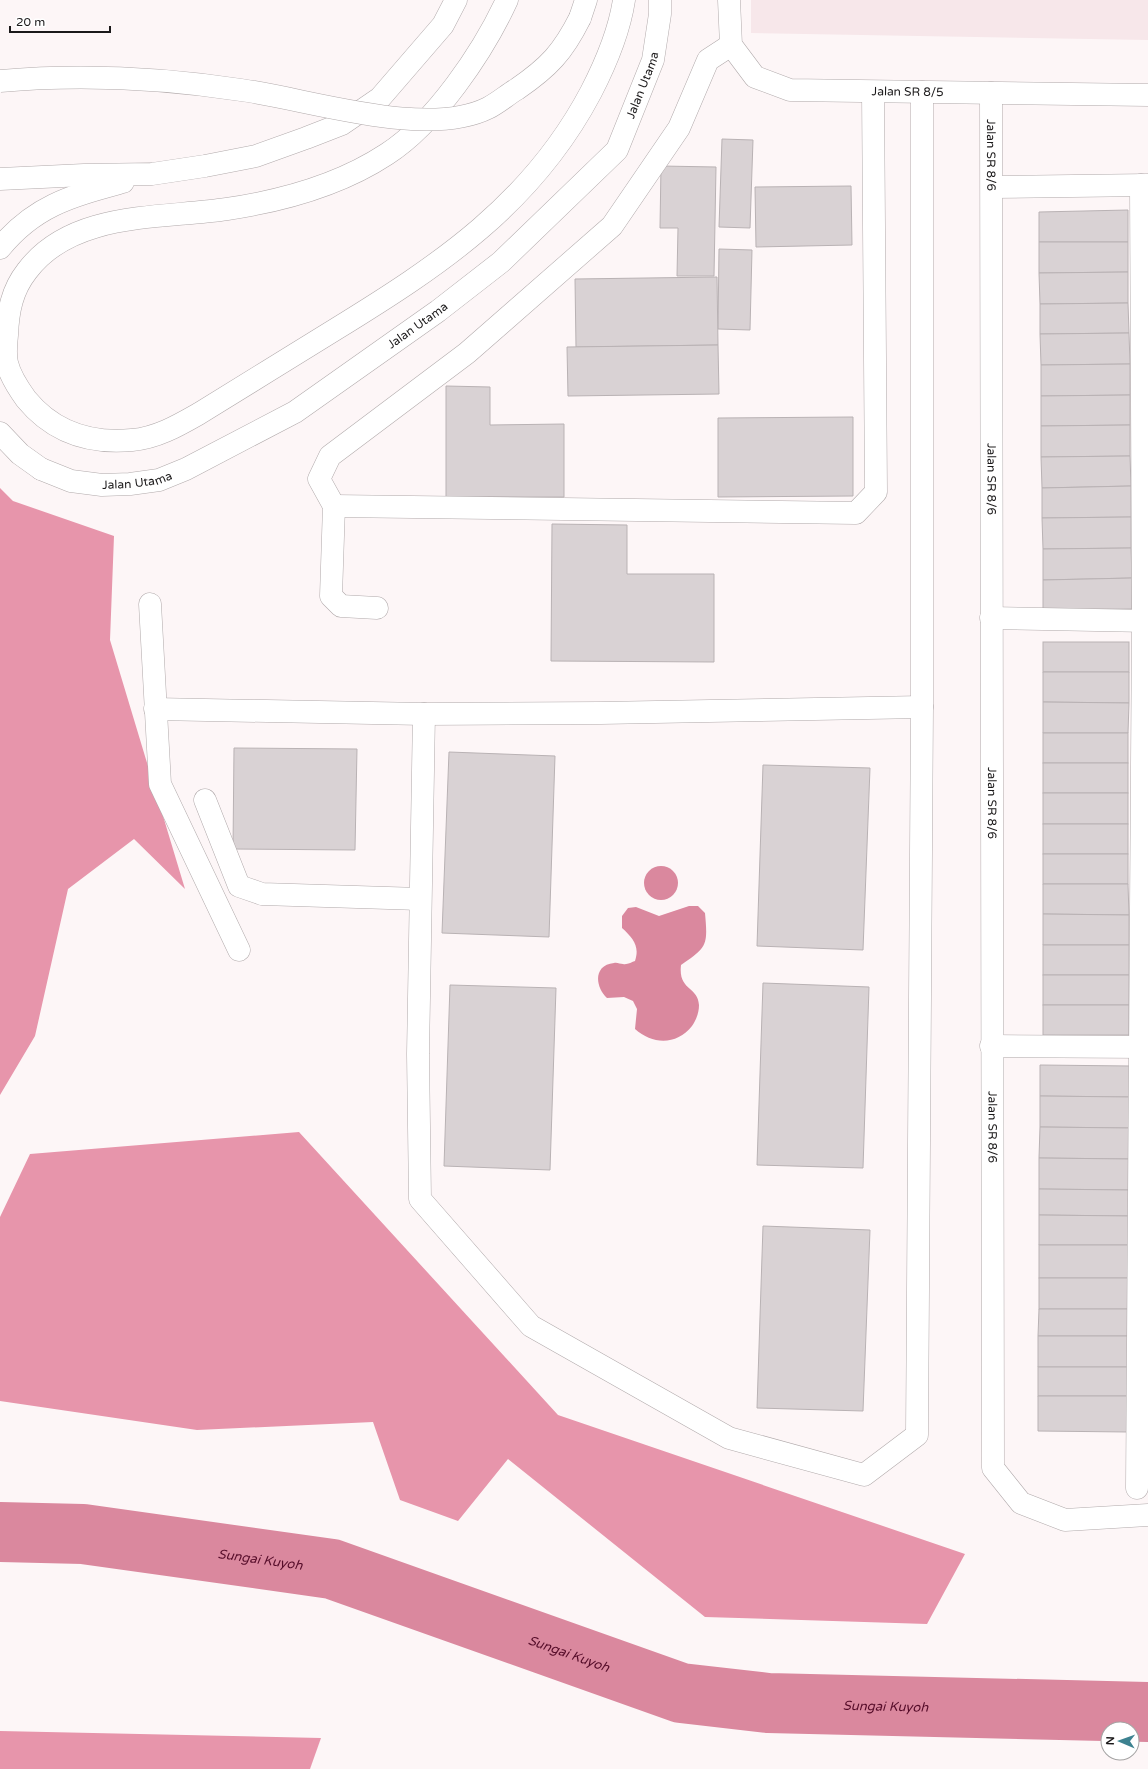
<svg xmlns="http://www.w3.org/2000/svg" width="1148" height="1769" viewBox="0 0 1148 1769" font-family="'Varela Round',sans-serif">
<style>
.built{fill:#f7e7ea}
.forest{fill:#e795ab}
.water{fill:#da889e}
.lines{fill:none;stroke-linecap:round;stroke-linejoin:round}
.river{stroke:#da889e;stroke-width:60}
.building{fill:#d9d2d4;stroke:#b9b2b4}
.minor-casing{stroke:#b1aaab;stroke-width:23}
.highway-casing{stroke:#b1aaab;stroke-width:23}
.minor{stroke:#fff;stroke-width:22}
.highway{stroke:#fff;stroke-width:22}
.highway-bridge-casing{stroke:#b1aaab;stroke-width:23;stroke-linecap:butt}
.highway-bridge{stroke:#fff;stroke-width:22}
.labels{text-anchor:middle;stroke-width:3;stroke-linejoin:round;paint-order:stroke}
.street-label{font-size:12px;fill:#1b191a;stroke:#fff}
.water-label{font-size:13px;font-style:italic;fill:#550c29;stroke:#fff}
</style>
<rect width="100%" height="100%" fill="#fdf6f7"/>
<path class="built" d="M751,0H1148V40L751,33Z"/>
<g class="forest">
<path d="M0,488L13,501L114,536L110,640L185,889L134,839L68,889L35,1036L0,1095Z"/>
<path d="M299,1132L558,1415L965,1554L927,1624L705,1617L508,1459L458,1521L400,1500L373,1422L197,1430L0,1401V1217L30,1154Z"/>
<path d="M0,1731L321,1738L310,1769H0Z"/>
</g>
<g class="water">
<circle cx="661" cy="883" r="17"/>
<path d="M689,906H698L705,913C708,946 707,947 681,965C678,991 698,986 699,1005C699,1013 696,1020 692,1026C677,1045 653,1045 635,1029L637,1009L633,1001L624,997L607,998C595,987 593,965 614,963C617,962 620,964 623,964C627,965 632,962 635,961C640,946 633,938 622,928V916L628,908L636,907L659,916Z"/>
</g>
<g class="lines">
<path class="river" id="s1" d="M0,1532L83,1534L332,1569L681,1693L768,1703L1148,1712"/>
</g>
<g class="building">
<path d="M722,139L753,140L750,228L719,227Z"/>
<path d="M661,166L716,167L714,276H677L678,228H660Z"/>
<path d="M851,186L852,245L756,247L755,187Z"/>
<path d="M1128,210V242H1039V212Z"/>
<path d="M1039,242H1128V272L1039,273Z"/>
<path d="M719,249L752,250L750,330L718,329Z"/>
<path d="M1128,272V303L1040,304L1039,273Z"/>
<path d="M717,277L718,345L576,347L575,279Z"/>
<path d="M1128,303L1129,333L1040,334V304Z"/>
<path d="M1129,333L1130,364L1041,365L1040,334Z"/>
<path d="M718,345L719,394L568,396L567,347Z"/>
<path d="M1130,364V395L1041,396V365Z"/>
<path d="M446,386L490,387V425L564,424V497H446Z"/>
<path d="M1130,395V425L1041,426V396Z"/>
<path d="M853,417V496L718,497V418Z"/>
<path d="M1130,425V456L1041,457V426Z"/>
<path d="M1130,456L1131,486L1042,488L1041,457Z"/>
<path d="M1131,486V517L1042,518V488Z"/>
<path d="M1131,517V548L1043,549L1042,518Z"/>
<path d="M552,524L627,525V574H714V662L551,661Z"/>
<path d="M1131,548L1132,578L1043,580V549Z"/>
<path d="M1132,578V609L1043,610V580Z"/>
<rect x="1043" y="642" width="86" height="30"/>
<path d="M1043,672H1129V703L1043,702Z"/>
<path d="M1043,702L1129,703L1128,733H1043Z"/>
<rect x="1043" y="733" width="85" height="30"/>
<path d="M234,748L357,749L355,850L233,849Z"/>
<path d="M449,752L555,756L549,937L442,933Z"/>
<rect x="1043" y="763" width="85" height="30"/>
<path d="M763,765L870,768L863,950L757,946Z"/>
<rect x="1043" y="793" width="85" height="31"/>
<rect x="1043" y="824" width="85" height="30"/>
<rect x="1043" y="854" width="85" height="30"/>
<path d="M1043,884H1128L1129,915L1043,914Z"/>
<path d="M1043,914L1129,915V945H1043Z"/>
<rect x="1043" y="945" width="86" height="30"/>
<rect x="1043" y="975" width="86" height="30"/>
<path d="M763,983L869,987L863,1168L757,1165Z"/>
<path d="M450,985L556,988L550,1170L444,1166Z"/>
<rect x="1043" y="1005" width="86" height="30"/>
<path d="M1040,1065L1130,1066V1097L1040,1096Z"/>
<path d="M1040,1096L1130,1097V1128L1040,1127Z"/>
<path d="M1040,1127L1130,1128V1159L1039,1158Z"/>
<path d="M1039,1158L1130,1159L1129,1190L1039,1189Z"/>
<path d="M1039,1189L1129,1190L1130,1216L1039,1215Z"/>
<path d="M1039,1215L1130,1216L1129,1245H1039Z"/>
<path d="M763,1226L870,1230L863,1411L757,1408Z"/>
<rect x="1039" y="1245" width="90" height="33"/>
<rect x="1039" y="1278" width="90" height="31"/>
<path d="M1039,1309H1129V1336H1038Z"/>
<path d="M1038,1336H1129L1128,1367H1038Z"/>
<rect x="1038" y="1367" width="90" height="29"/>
<path d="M1038,1396H1128V1432L1038,1431Z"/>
</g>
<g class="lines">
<g class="minor-casing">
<g id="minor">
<path id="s2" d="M729,0L731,45L755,77L790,90L1148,95"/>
<path id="s3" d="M991,93L993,1468L1021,1503L1065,1520L1148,1515"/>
<path d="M992,187L1148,185"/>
<path id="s4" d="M41,469L71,481L102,485L130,484L159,480L186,469L295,412L438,311L501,262L617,150L653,60L660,14V0"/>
<path d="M334,506L856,513L876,492L873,92"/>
<path d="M150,604L160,784L239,950"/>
<path d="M377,608L341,606L331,596L334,506L319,479L330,456L467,353L612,226L679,128L708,60L731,45"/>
<path d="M991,618L1148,621"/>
<path d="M155,709L424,714L601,713L922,707"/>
<path d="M424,714L418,1054L420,1199L531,1326L729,1438L864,1475L917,1435L922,707V92"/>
<path d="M205,800L239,886L262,894L420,899"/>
<path d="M991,1046L1148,1047"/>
<path d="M1137,1488L1143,620L1141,185"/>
</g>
</g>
<g class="highway-casing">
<g id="highway">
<path d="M507,0C483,52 435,123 387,154C340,185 281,201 227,209C160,219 72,211 27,271C12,290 8,311 7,335C6,344 5,354 7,363C10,376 18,388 26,399C53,432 90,444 132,440C157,438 179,425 200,413C245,385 291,357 336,329C440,265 532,204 591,92C606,63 619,33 624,0"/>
<path d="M580,18L586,0"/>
<path d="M0,179L84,175L152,174L205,166L256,156L306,138L342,124L380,98L443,25L456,0"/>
<path d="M0,248C35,205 72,196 123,182"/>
<path d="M0,433L20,454L41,469"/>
</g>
</g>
<use href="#minor" class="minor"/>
<use href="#highway" class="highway"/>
<g class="highway-bridge-casing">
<path id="highway-bridge" d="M0,81C80,74 162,78 241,90C309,99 426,139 488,108C498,103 507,95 517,89C549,67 563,52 580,18"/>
</g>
<use href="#highway-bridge" class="highway-bridge"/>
</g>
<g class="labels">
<g class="street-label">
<text dy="4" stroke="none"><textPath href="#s4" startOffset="759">Jalan Utama</textPath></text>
<text dy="4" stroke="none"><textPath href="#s2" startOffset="240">Jalan SR 8/5</textPath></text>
<text dy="4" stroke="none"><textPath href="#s3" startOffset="62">Jalan SR 8/6</textPath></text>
<text dy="4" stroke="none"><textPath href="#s4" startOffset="423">Jalan Utama</textPath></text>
<text dy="4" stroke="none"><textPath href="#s4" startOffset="99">Jalan Utama</textPath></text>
<text dy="4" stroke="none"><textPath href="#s3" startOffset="386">Jalan SR 8/6</textPath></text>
<text dy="4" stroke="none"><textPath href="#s3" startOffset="710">Jalan SR 8/6</textPath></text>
<text dy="4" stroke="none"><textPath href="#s3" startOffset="1034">Jalan SR 8/6</textPath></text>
</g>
<g class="water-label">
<text dy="5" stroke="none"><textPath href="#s1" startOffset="262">Sungai Kuyoh</textPath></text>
<text dy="5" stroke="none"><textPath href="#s1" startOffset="586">Sungai Kuyoh</textPath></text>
<text dy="5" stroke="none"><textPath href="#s1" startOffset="910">Sungai Kuyoh</textPath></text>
</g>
</g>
<g transform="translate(1120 1741) rotate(272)"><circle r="19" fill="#ffffff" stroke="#a4a3a3"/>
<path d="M0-3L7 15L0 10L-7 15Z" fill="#3d8290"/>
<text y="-6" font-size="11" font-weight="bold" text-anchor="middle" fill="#1b191a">N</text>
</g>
<path d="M10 26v6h100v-6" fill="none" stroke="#1b191a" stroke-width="2"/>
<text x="16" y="26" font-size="12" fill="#1b191a" stroke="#ffffff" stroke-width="3" paint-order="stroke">20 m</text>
</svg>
